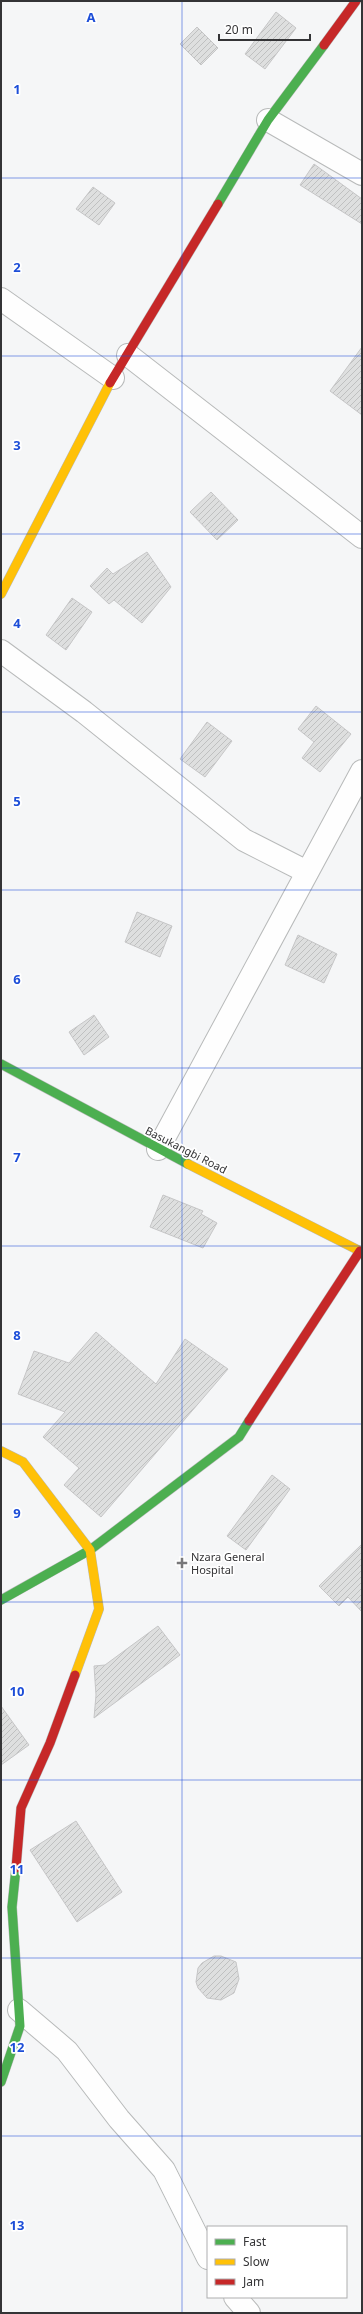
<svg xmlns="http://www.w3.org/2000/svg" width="363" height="2314" viewBox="0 0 363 2314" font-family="'Noto Sans',sans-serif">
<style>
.building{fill:url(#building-hatch);stroke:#c6c6c7}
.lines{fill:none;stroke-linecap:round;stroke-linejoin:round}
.street-casing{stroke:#b8baba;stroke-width:24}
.fast-casing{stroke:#b8baba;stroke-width:10}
.slow-casing{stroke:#b8baba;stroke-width:10}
.jam-casing{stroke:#b8baba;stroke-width:10}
.street{stroke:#fefefe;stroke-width:22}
.fast{stroke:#4caf50;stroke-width:9}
.slow{stroke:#ffc107;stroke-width:9}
.jam{stroke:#c62828;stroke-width:9}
.grid{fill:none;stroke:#1d4ed8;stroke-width:1;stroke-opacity:0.55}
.poi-dot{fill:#78787a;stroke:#fff;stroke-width:1.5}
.labels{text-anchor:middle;stroke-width:3.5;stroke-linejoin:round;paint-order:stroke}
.street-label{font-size:11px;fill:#343436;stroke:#fff}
.poi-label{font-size:11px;fill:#343436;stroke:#fff;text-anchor:start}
.grid-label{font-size:13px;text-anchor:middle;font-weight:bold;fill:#1d4ed8;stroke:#fff;stroke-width:3.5;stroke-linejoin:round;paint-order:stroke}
</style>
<defs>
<pattern id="building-hatch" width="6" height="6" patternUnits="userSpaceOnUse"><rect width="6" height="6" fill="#dedfdf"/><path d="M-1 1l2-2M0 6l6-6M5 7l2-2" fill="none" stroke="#bfc0c0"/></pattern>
</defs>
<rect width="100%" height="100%" fill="#f5f6f7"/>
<g class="building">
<path d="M276,12L296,28L265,69L245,54Z"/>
<path d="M197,27L218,48L201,65L180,44Z"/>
<path d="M314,164L362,199V224L300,185Z"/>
<path d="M93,187L115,203L99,225L76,209Z"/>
<path d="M362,347V415L330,391Z"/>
<path d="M211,492L238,520L217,540L190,512Z"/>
<path d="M147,552L171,587L142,623L114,600L109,604L90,586L107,568L113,574Z"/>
<path d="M72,598L92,612L66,650L46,635Z"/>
<path d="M316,706L351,734L320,772L302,758L314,742L298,729Z"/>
<path d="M207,722L232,741L205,777L180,759Z"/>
<path d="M137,912L172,926L160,957L125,942Z"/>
<path d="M298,935L337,954L324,983L285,965Z"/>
<path d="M94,1015L109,1037L84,1055L69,1032Z"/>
<path d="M163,1195L203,1211L201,1214L217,1223L203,1248L150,1227Z"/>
<path d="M96,1332L156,1384L185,1339L228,1369L101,1517L64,1485L79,1468L43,1437L65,1412L18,1394L34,1351L69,1363Z"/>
<path d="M272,1475L290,1489L246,1550L227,1536Z"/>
<path d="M362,1544V1612L348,1597L339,1606L319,1586Z"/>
<path d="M158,1626L180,1655L94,1718L96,1695L94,1666L105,1665Z"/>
<path d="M1,1706L29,1745L1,1765Z"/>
<path d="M76,1821L122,1892L77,1922L30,1850Z"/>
<path d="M214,1956H221L236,1962L239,1979L234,1993L221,2000L207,1998L198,1988L196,1982L198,1968L202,1963Z"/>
</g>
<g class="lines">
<g class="street-casing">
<g id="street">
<path d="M268,120L362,174"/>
<path d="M1,299L113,378"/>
<path d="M128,355L362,537"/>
<path d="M1,651L84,712L244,840L307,872"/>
<path d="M158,1149L362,771"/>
<path d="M19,2010L67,2051L119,2119L164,2170L208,2258"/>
<path d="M235,2297L249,2313"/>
</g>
</g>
<g class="fast-casing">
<g id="fast">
<path d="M218,204L268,120L324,45"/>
<path d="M1,1064L188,1164"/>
<path d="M1,1600L90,1550L239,1437L249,1421"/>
<path d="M1,2082L20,2026L12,1907L16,1868"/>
</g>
</g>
<g class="slow-casing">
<g id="slow">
<path d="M1,594L110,383"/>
<path d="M188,1164L362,1252"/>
<path d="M1,1451L23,1462L90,1550L99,1609L75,1675"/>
</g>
</g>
<g class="jam-casing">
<g id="jam">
<path d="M324,45L356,1"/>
<path d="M110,383L218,204"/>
<path d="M249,1421L360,1251"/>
<path d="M16,1868L21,1808L50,1743L75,1675"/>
</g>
</g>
<use href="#street" class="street"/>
<use href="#fast" class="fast"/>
<use href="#slow" class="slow"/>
<use href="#jam" class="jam"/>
</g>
<path class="grid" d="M182,1V2313M1,178H362M1,356H362M1,534H362M1,712H362M1,890H362M1,1068H362M1,1246H362M1,1424H362M1,1602H362M1,1780H362M1,1958H362M1,2136H362"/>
<path class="poi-dot" d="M180 1557h4v4h4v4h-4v4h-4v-4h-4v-4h4z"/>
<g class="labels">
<g class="street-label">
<text transform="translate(186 1150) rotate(27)" y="4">Basukangbi Road</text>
</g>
<g class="poi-label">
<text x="191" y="1561">Nzara General<tspan x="191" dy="13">Hospital</tspan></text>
</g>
</g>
<g class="grid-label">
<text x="91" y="22">A</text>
<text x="17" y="94">1</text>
<text x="17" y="272">2</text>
<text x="17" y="450">3</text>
<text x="17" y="628">4</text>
<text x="17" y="806">5</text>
<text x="17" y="984">6</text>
<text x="17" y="1162">7</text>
<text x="17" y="1340">8</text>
<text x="17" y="1518">9</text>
<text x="17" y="1696">10</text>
<text x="17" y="1874">11</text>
<text x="17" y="2052">12</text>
<text x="17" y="2230">13</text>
</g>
<rect width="363" height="2314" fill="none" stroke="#343436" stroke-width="4"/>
<rect x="207" y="2226" width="140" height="72" fill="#ffffff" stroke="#aeaeaf"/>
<rect x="215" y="2239" width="20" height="6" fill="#4caf50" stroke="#aeaeaf"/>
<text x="243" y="2246" font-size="12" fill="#343436">Fast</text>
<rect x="215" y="2259" width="20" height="6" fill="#ffc107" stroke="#aeaeaf"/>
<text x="243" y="2266" font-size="12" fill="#343436">Slow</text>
<rect x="215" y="2279" width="20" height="6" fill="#c62828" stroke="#aeaeaf"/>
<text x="243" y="2286" font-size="12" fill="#343436">Jam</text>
<path d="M219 34v6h91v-6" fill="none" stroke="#343436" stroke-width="2"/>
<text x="225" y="34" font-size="12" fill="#343436" stroke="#ffffff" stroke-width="3" paint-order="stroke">20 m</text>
</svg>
